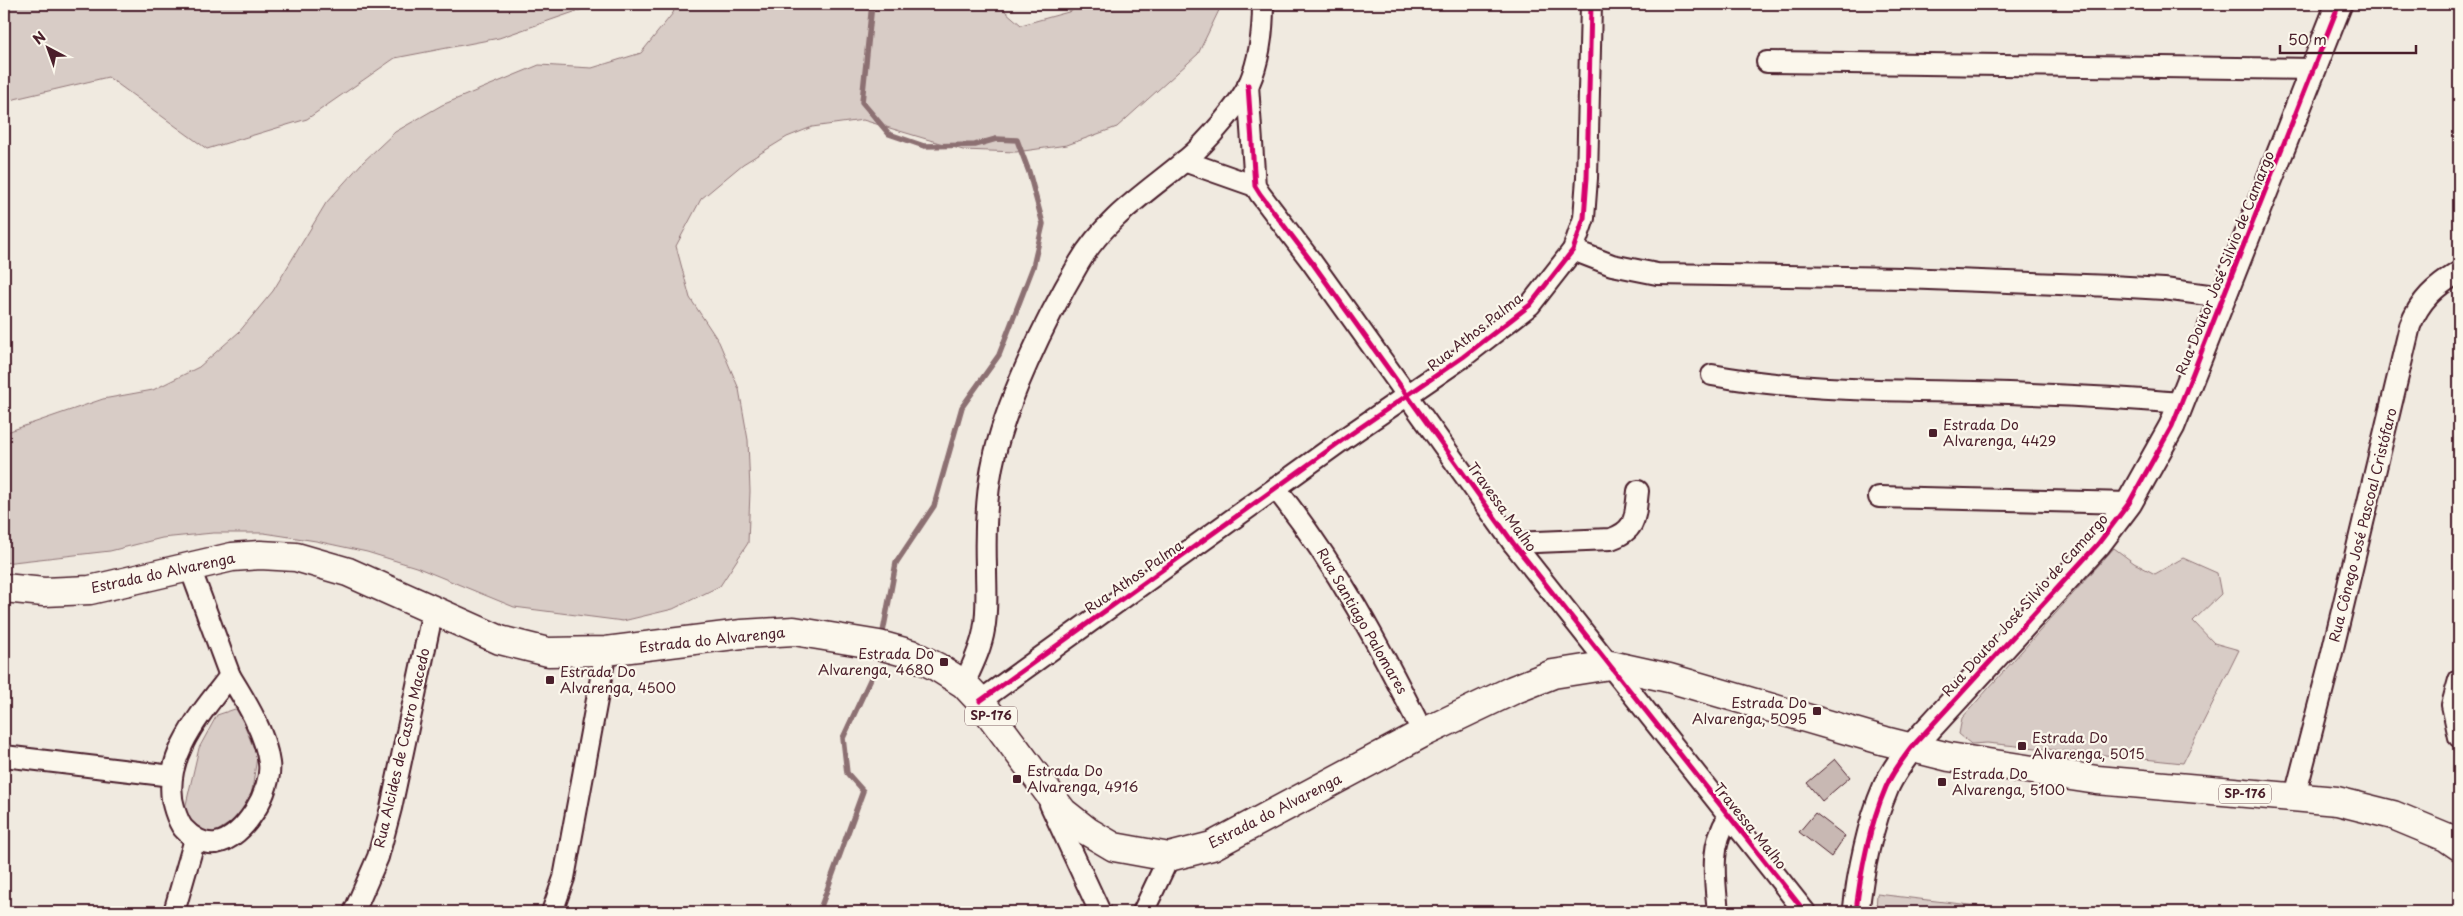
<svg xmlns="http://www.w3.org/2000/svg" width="2463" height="916" viewBox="0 0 2463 916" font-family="'Playpen Sans',sans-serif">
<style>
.green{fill:#d8ccc6;stroke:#917678}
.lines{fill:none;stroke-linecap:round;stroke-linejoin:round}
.stream{stroke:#8c6f72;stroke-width:5.5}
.building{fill:#c8b8b3;stroke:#4a1f2b}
.minor-casing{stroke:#4a1f2b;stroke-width:24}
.tertiary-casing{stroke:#4a1f2b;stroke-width:29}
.primary-casing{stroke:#4a1f2b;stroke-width:31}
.minor{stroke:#fbf7ec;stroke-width:20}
.tertiary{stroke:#fbf7ec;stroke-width:25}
.primary{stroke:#fbf7ec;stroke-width:28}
.cycleway-casing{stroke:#fbf7ec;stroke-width:8}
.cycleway{stroke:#d6006c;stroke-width:5}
.poi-dot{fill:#4a1f2b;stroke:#fbf7ec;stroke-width:2}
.labels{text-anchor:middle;stroke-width:4.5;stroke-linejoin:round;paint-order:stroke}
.shield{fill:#fbf7ec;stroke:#7f6065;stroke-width:1}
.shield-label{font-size:12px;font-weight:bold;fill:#4a1f2b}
.street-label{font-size:14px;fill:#4a1f2b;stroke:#fbf7ec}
.poi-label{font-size:14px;fill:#4a1f2b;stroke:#fbf7ec;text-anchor:start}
</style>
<rect width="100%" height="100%" fill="#f0eae0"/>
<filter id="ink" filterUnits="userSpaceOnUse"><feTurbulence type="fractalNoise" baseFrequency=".02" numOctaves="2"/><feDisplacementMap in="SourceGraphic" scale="10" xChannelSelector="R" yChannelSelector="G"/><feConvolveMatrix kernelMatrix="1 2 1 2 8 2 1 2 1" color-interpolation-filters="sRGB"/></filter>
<g filter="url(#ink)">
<g class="green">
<path d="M4,4H597L499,38L395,58L307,119L207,149L108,77L6,101L4,99Z"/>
<path d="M676,4H997L1021,25L1072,11L1079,4H1222L1198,54L1117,127L1067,145L1016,152L963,150L863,120L812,127L787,137L743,164L701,199L676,246L690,298L719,342L739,389L748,440L750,491L748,543L720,586L673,609L623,621L514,607L416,567L367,552L316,541L264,533H213L162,538L110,551L4,563V433L103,399L153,390L199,367L239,332L273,291L326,203L362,163L395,132L442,105L539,65L592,68L641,53L673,13Z"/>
<path d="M2114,548L2134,563L2155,574L2183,558L2217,573L2221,594L2193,621L2214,643L2239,650L2183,763L1987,743L1971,744L1959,734L1962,718Z"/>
<path d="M238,708L257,757L251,797L236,819L214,833L202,837L189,829L184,813L199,748L217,715Z"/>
<path d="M1877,894L2029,912H1876Z"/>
</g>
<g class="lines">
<g class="stream">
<path d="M872,4L862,102L889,134L924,146L975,145L996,139L1017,140L1029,172L1043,224L1033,267L999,355L962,407L934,506L896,563L883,632"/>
<path d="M819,912L863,791L847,773L843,738L871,678"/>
</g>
</g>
<g class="building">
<path d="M1835,759L1850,777L1822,801L1807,783Z"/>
<path d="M1815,813L1845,836L1831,857L1799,832Z"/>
</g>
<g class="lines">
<g class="minor-casing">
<g id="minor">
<path d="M1767,62L2315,69"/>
<path d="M1248,85L1255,186L1260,194L1311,261L1513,543L1805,912"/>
<path d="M1184,161L1255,186"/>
<path d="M1573,250L1612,265L1657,274L1903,278L2111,286L2164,289L2223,297"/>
<path d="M1712,375C1798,391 1888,390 1976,392C2044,394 2113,397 2181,403"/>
<path d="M1277,490C1338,567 1379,645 1423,733"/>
<path d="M1879,497L2129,503"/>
<path d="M1513,543L1611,539C1637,530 1635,516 1638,491"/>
<path d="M189,565L230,676"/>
<path d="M230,676C246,702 265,732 269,763C273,789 244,839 216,843C204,845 191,837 183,828C179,823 177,817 175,811C158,761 202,712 230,676Z"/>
<path d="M2459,680L2452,705L2459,737"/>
<path d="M964,684C972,666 981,649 984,630C988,610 986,588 986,567C985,535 986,499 992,467C1004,404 1046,319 1079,263C1104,219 1149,191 1187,159C1206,143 1239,105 1249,84C1260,59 1263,31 1263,4"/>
<path d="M980,701L1348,436L1463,357L1530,305L1573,250L1584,218L1587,178L1591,4"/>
<path d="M4,756L172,776"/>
<path d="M2295,796L2329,665L2410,326C2420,300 2435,287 2459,272"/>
<path d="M1050,804L1100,912"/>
<path d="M174,912L195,839"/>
<path d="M354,912L378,857L391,808L433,610"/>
<path d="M552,912L564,878L606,651"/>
<path d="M1143,912L1169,857"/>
<path d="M1718,912C1715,880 1709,846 1728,818"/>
</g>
</g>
<g class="tertiary-casing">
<path id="tertiary" d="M1856,912C1860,873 1870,824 1886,787C1892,773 1902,760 1911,748L2098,544L2129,503L2172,426L2339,4"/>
</g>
<g class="primary-casing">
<path id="primary" d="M4,588L44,592L90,590L232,557L260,555L296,557L348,572L500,640L548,652L606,651L742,634L794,631L879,645L911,654L937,667L964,684L980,701L1063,812L1087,831L1114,847L1169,857L1212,846L1423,733L1513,690L1553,674L1610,665L1669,678L1885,741L1949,757L2097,780L2337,801L2393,815L2446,837L2459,846"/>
</g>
<use href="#minor" class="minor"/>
<use href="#tertiary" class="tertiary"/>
<use href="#primary" class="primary"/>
<g class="cycleway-casing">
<g id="cycleway">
<path d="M1248,85L1255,186L1260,194L1311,261L1513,543L1805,912"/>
<path d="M980,701L1348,436L1463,357L1530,305L1573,250L1584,218L1587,178L1591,4"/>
<path d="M1856,912C1860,873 1870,824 1886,787C1892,773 1902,760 1911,748L2098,544L2129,503L2172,426L2339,4"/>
</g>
</g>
<use href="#cycleway" class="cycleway"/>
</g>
</g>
<g class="poi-dot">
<rect x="1928" y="428" width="10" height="10" rx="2.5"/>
<rect x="939" y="657" width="10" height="10" rx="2.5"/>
<rect x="545" y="675" width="10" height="10" rx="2.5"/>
<rect x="1812" y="706" width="10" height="10" rx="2.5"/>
<rect x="2017" y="741" width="10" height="10" rx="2.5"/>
<rect x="1012" y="774" width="10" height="10" rx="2.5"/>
<rect x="1937" y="777" width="10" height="10" rx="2.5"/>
</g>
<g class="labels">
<g class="shield">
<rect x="965" y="706.5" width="52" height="19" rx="4"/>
<rect x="2219" y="784.5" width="52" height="19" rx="4"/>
</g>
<g class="shield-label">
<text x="991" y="720">SP-176</text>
<text x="2245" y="798">SP-176</text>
</g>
<g class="street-label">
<text transform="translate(2225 263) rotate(-68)" y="5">Rua Doutor José Silvio de Camargo</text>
<text transform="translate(1475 332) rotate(-38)" y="5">Rua Athos Palma</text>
<text transform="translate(1502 507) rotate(54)" y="5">Travessa Malho</text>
<text transform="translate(2363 525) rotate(-76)" y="5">Rua Cônego José Pascoal Cristófaro</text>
<text transform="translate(163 573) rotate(-12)" y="5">Estrada do Alvarenga</text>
<text transform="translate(1134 577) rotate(-35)" y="5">Rua Athos Palma</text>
<text transform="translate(2025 605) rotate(-48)" y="5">Rua Doutor José Silvio de Camargo</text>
<text transform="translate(1362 621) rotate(60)" y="5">Rua Santiago Palomares</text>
<text transform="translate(712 640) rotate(-6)" y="5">Estrada do Alvarenga</text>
<text transform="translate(402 748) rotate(-77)" y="5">Rua Alcides de Castro Macedo</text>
<text transform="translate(1275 811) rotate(-27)" y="5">Estrada do Alvarenga</text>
<text transform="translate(1750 826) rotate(51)" y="5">Travessa Malho</text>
</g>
<g class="poi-label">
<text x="1943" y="430">Estrada Do<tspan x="1943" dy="16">Alvarenga, 4429</tspan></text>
<text x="934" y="659" text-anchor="end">Estrada Do<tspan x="934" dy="16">Alvarenga, 4680</tspan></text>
<text x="560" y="677">Estrada Do<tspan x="560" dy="16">Alvarenga, 4500</tspan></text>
<text x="1807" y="708" text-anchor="end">Estrada Do<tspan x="1807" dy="16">Alvarenga, 5095</tspan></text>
<text x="2032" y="743">Estrada Do<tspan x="2032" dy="16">Alvarenga, 5015</tspan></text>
<text x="1027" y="776">Estrada Do<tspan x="1027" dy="16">Alvarenga, 4916</tspan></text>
<text x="1952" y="779">Estrada Do<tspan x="1952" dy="16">Alvarenga, 5100</tspan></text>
</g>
</g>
<rect width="2463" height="916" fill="none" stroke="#fbf7ec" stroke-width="20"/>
<rect x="10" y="10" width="2443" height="896" fill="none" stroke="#4a1f2b" stroke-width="2" filter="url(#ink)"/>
<g transform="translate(48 48) rotate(319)" stroke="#fbf7ec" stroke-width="4" paint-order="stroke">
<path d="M0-4L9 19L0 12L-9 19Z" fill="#4a1f2b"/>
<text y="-8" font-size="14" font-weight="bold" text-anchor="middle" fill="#4a1f2b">N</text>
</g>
<path d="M2280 45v8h136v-8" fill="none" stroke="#4a1f2b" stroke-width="2.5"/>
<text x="2288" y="45" font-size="15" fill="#4a1f2b" stroke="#fbf7ec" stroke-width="4" paint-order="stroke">50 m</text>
</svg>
